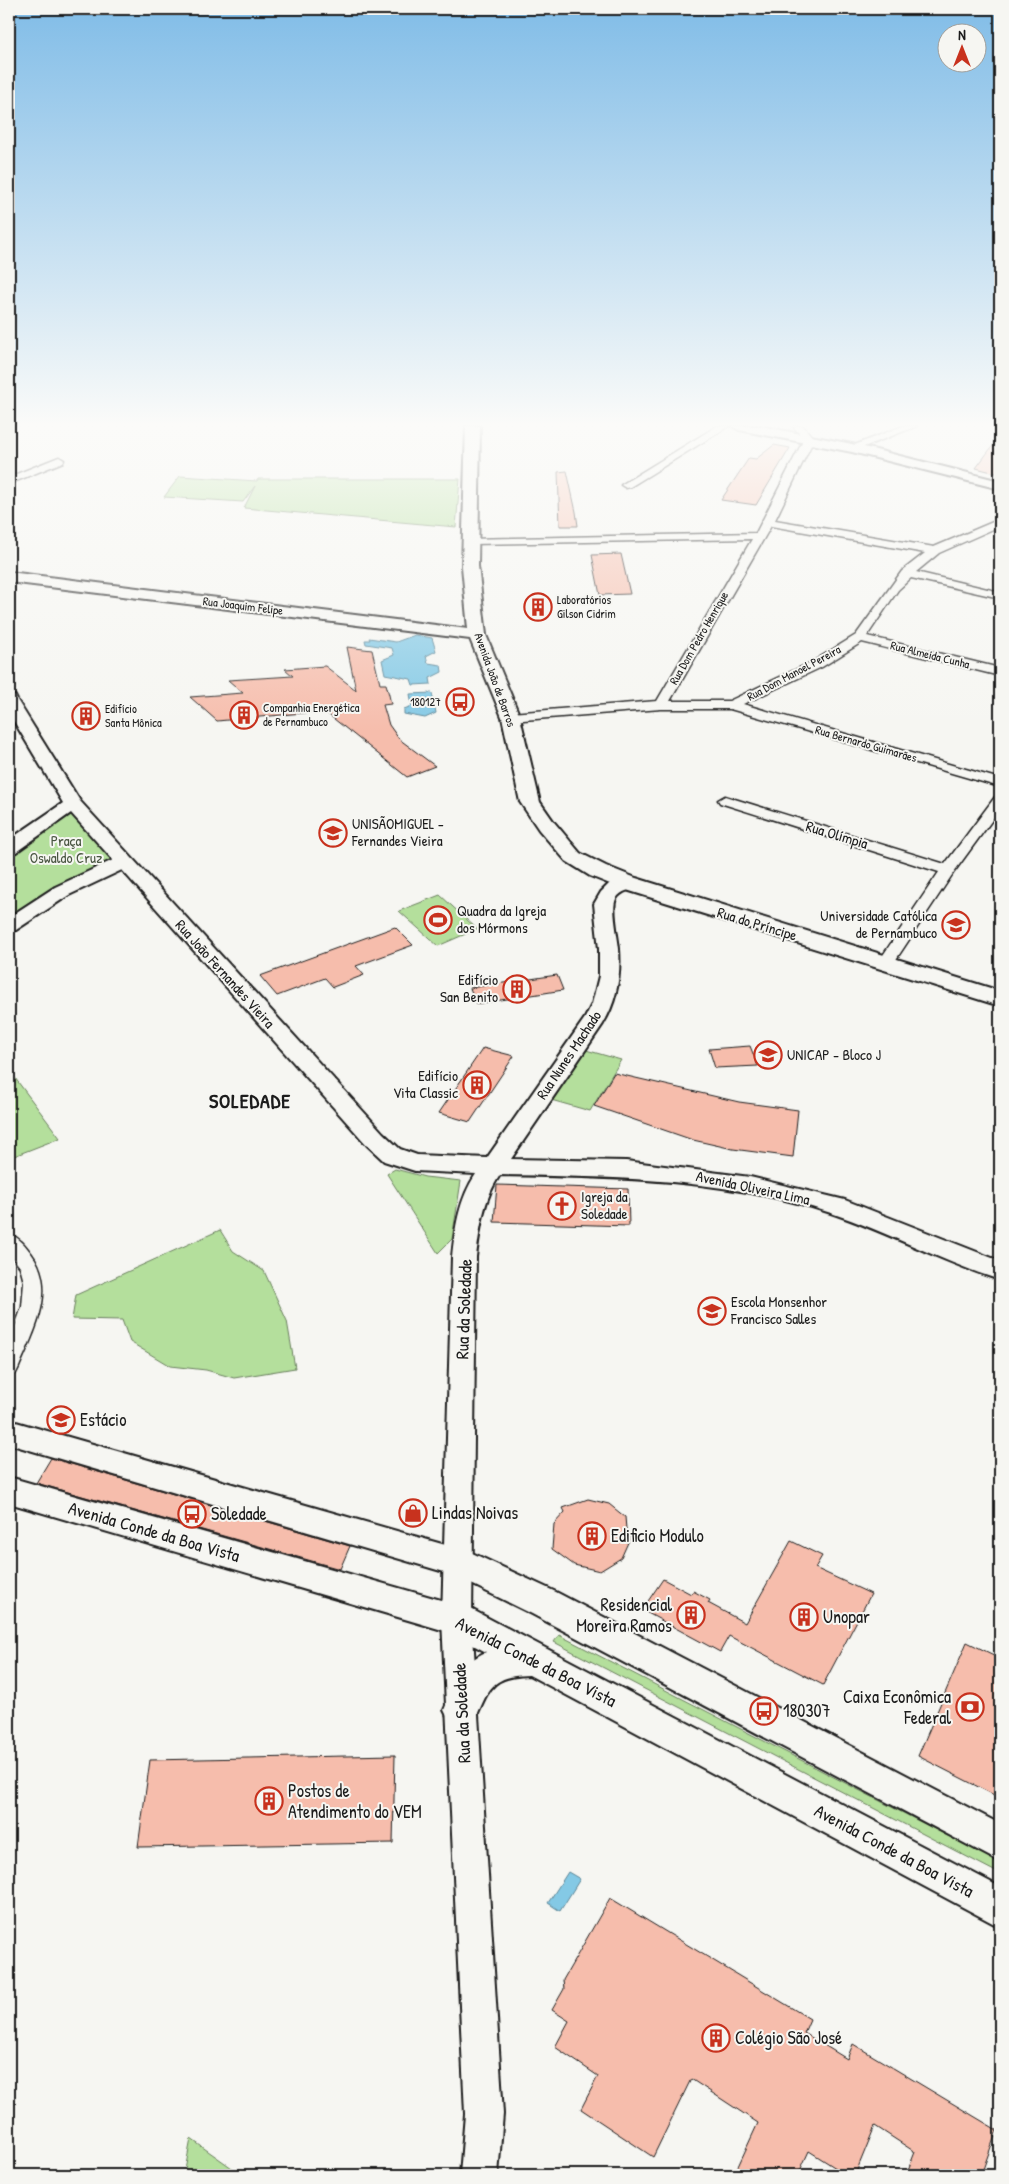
<svg xmlns="http://www.w3.org/2000/svg" width="1009" height="2184" viewBox="0 0 1009 2184" font-family="'Patrick Hand',sans-serif">
<style>
.green{fill:#b4df9c;stroke:#687e5c}
.water{fill:#84c9e5;stroke:#5a8495}
.building{fill:#f6bdac;stroke:#1c1c1c}
.lines{fill:none;stroke-linecap:round;stroke-linejoin:round}
.minor-casing{stroke:#1c1c1c;stroke-width:3}
.tertiary-casing{stroke:#1c1c1c;stroke-width:4}
.secondary-casing{stroke:#1c1c1c;stroke-width:4}
.minor{fill:#f6f6f2;fill-rule:evenodd}
.tertiary{fill:#f6f6f2;fill-rule:evenodd}
.secondary{fill:#f6f6f2;fill-rule:evenodd}
.labels{text-anchor:middle;stroke-width:4;stroke-linejoin:round;paint-order:stroke}
.far-poi-label{font-size:12px;fill:#1c1c1c;stroke:#f6f6f2;text-anchor:start}
.far-street-label{font-size:12px;fill:#1c1c1c;stroke:#f6f6f2}
.poi-label{font-size:15px;fill:#1c1c1c;stroke:#f6f6f2;text-anchor:start}
.street-label{font-size:15px;fill:#1c1c1c;stroke:#f6f6f2}
.park-label{font-size:15px;fill:#4a5642;stroke:#f6f6f2}
.near-street-label{font-size:18px;fill:#1c1c1c;stroke:#f6f6f2}
.near-poi-label{font-size:18px;fill:#1c1c1c;stroke:#f6f6f2;text-anchor:start}
.district-label{font-size:20px;font-weight:bold;letter-spacing:1px;fill:#1c1c1c;stroke:#f6f6f2}
</style>
<rect width="100%" height="100%" fill="#f6f6f2"/>
<filter id="ink" filterUnits="userSpaceOnUse"><feTurbulence type="fractalNoise" baseFrequency=".02" numOctaves="2"/><feDisplacementMap in="SourceGraphic" scale="10" xChannelSelector="R" yChannelSelector="G"/><feConvolveMatrix kernelMatrix="1 2 1 2 8 2 1 2 1" color-interpolation-filters="sRGB"/></filter>
<g filter="url(#ink)">
<g class="green">
<path d="M180,476L257,481L258,479H460L456,527L244,508L255,486L243,502L164,497Z"/>
<path d="M69,814L77,815L116,857L112,862L51,889L9,918V853L61,816Z"/>
<path d="M440,895L477,929L438,946L399,911Z"/>
<path d="M586,1050L621,1060L590,1111L551,1100Z"/>
<path d="M9,1070L60,1138L9,1158Z"/>
<path d="M395,1169L425,1177L461,1181L452,1239L438,1253L387,1174Z"/>
<path d="M220,1230L233,1251L264,1271L287,1321L295,1368L234,1378L206,1370L170,1366L130,1342L122,1320L72,1319L76,1295Z"/>
<path d="M559,1635L1000,1863V1874L554,1642Z"/>
<path d="M191,2139L242,2175H184Z"/>
</g>
<g class="water">
<path d="M415,635L432,638L436,651L426,656L428,663L441,665L442,672L430,678L431,684L413,685L411,679L385,674L382,660L394,655L392,648L366,644L365,640H370L369,638L396,642Z"/>
<path d="M432,693L436,713L425,718L404,714V709L412,706L410,694Z"/>
<path d="M568,1872L580,1879L560,1911L548,1903Z"/>
</g>
<g class="building">
<path d="M1000,436V474L976,468Z"/>
<path d="M774,445L790,448L756,505L721,500L749,458L756,459Z"/>
<path d="M567,471L576,512L578,526H560L558,472Z"/>
<path d="M621,554L630,594L600,595L592,555Z"/>
<path d="M347,647L372,650L380,684H386L389,695L391,704L383,705L389,725L399,739L435,766L407,777L324,711L217,721L190,697L243,693L228,680L293,676L285,669L325,666L356,690Z"/>
<path d="M395,927L413,945L356,966L364,975L333,987L325,978L277,996L260,976Z"/>
<path d="M557,975L563,990L476,1004L470,988Z"/>
<path d="M750,1046L758,1066L715,1068L709,1049Z"/>
<path d="M483,1048L514,1056L470,1122L439,1113Z"/>
<path d="M614,1073L739,1102L798,1110L793,1157L733,1149L693,1140L594,1106Z"/>
<path d="M497,1185L628,1189L629,1226L494,1222Z"/>
<path d="M51,1458L350,1546L340,1569L36,1483Z"/>
<path d="M588,1499L609,1504L625,1517L626,1529L630,1538L621,1558L600,1571L574,1565L552,1549L554,1524L565,1512L563,1508Z"/>
<path d="M791,1541L822,1556L815,1568L871,1594L823,1685L729,1636L720,1652L642,1610L663,1579L691,1594L693,1591L710,1600L708,1603L745,1623Z"/>
<path d="M967,1642L1000,1658V1798L918,1756Z"/>
<path d="M395,1755L393,1843L138,1847L150,1760Z"/>
<path d="M610,1898L810,2019L804,2033L847,2059L853,2044L997,2130L981,2175H906L915,2152L875,2126L855,2175H847L809,2151L798,2175H734L758,2123L691,2079L653,2157L581,2109L598,2076L555,2047L569,2021L552,2010L564,1989L563,1980Z"/>
</g>
<g class="lines">
<g class="minor-casing">
<g id="minor">
<path d="M717,426H729L630,487L626,488L621,485Z"/>
<path d="M793,426H803L814,439L775,520L934,547L1000,519V526L939,553L916,572L1000,592V598L911,578L898,590L867,636L1000,668V676L862,642L822,667L743,704L1000,779V787L730,709H661L511,721L504,717L511,713L657,701L752,539L471,544L465,541L467,539L756,533L804,439ZM771,526L925,553L902,571L856,635L814,661L729,701H670Z"/>
<path d="M903,426H917L856,450L847,448Z"/>
<path d="M59,457L64,460L63,462L9,484V477Z"/>
<path d="M725,796L945,864L995,797L1000,796V809L954,872L891,967L885,969L877,964L939,872L720,803L718,800Z"/>
<path d="M11,1235C20,1238 25,1245 31,1253C58,1289 34,1331 19,1367L16,1373L9,1375V1343L22,1307L24,1282L20,1267L9,1253V1236Z"/>
</g>
</g>
<g class="tertiary-casing">
<path id="tertiary" d="M9,695L15,696L17,700L80,801L383,1133L400,1149L417,1155L487,1158L585,1018L592,1004L599,976V949L594,904L601,892L609,884L628,877L635,879L638,883C632,891 621,890 616,899C611,908 618,937 619,949C621,975 617,1001 603,1024L511,1159L626,1161L750,1177L845,1200L1000,1261V1280C942,1262 888,1232 831,1213C724,1178 611,1177 500,1175C483,1200 480,1228 476,1257L472,1619L503,2114L498,2175H460L465,2114L442,1619L452,1257C455,1228 459,1199 476,1174L415,1171L384,1161L367,1145L122,870L69,895L16,930L9,932V917L55,887L113,860L71,813L16,852L9,854V840L63,803L9,713Z"/>
</g>
<g class="secondary-casing">
<g id="secondary">
<path d="M466,426H480L478,566L486,635L520,717L540,802L554,822L580,853L606,866L636,878L1000,991V1006L620,888L590,876L566,861L539,830L520,802L502,717L470,639L9,582V572L468,629L462,566Z"/>
<path d="M732,426H760L852,444L1000,481V489L852,452L739,430Z"/>
<path d="M9,1420L470,1552L556,1592L1000,1824V1862L532,1614L451,1574L9,1444Z"/>
<path d="M9,1477L469,1608L1000,1887V1927L529,1675C490,1676 489,1689 474,1722L462,1726L450,1722L444,1710C454,1688 462,1661 486,1652L449,1632L9,1503Z"/>
</g>
</g>
<use href="#minor" class="minor"/>
<use href="#tertiary" class="tertiary"/>
<use href="#secondary" class="secondary"/>
</g>
</g>
<linearGradient id="sky" x2="0" y2="1"><stop stop-color="#80bce7"/><stop offset="0.58" stop-color="#fbfbf9"/><stop offset="1" stop-color="#fbfbf9" stop-opacity="0"/></linearGradient>
<rect width="1009" height="732" fill="url(#sky)"/>
<defs>
<g id="building-ring" transform="scale(1.4375)"><circle r="9.5" fill="#f6f6f2" stroke="#c8321e" stroke-width="1.5"/><path d="M-4-6H4V6H1V3H-1V6H-4ZM-2.5-4.3h1.7v1.8h-1.7ZM.8-4.3h1.7v1.8H.8ZM-2.5-1h1.7V.8h-1.7ZM.8-1h1.7V.8H.8Z" fill="#c8321e"/></g>
<g id="bus-ring" transform="scale(1.4375)"><circle r="9.5" fill="#f6f6f2" stroke="#c8321e" stroke-width="1.5"/><path d="M-5-6H5V4H4V6H2V4H-2V6H-4V4H-5ZM-3.5-4V0h7V-4ZM-3.5 1.2v1.5H-2V1.2ZM2 1.2v1.5H3.5V1.2Z" fill="#c8321e"/></g>
<g id="university-ring" transform="scale(1.4375)"><circle r="9.5" fill="#f6f6f2" stroke="#c8321e" stroke-width="1.5"/><path d="M0-5L7-2L0 1L-7-2ZM-4 1L0 2.5L4 1V4Q0 6-4 4Z" fill="#c8321e"/></g>
<g id="stadium-ring" transform="scale(1.4375)"><circle r="9.5" fill="#f6f6f2" stroke="#c8321e" stroke-width="1.5"/><path d="M0-5a6.5 5 0 1 0 0 10a6.5 5 0 1 0 0-10ZM-3.5-1.8h7v3.6h-7Z" fill="#c8321e"/></g>
<g id="church-ring" transform="scale(1.4375)"><circle r="9.5" fill="#f6f6f2" stroke="#c8321e" stroke-width="1.5"/><path d="M-1.2-6h2.4v3.5h3.3v2.4h-3.3V6h-2.4V-.1h-3.3v-2.4h3.3Z" fill="#c8321e"/></g>
<g id="school-ring" transform="scale(1.4375)"><circle r="9.5" fill="#f6f6f2" stroke="#c8321e" stroke-width="1.5"/><path d="M0-5L7-2L0 1L-7-2ZM-4 1L0 2.5L4 1V4Q0 6-4 4Z" fill="#c8321e"/></g>
<g id="shop-ring" transform="scale(1.4375)"><circle r="9.5" fill="#f6f6f2" stroke="#c8321e" stroke-width="1.5"/><path d="M-5-2.5h2.3a2.7 3.5 0 0 1 5.4 0H5L5.5 6h-11ZM-1.5-2.5h3a1.5 2.3 0 0 0-3 0Z" fill="#c8321e"/></g>
<g id="bank-ring" transform="scale(1.4375)"><circle r="9.5" fill="#f6f6f2" stroke="#c8321e" stroke-width="1.5"/><path d="M-6-4H6V4H-6ZM0-2.3a2.3 2.3 0 1 0 0 4.6a2.3 2.3 0 1 0 0-4.6Z" fill="#c8321e"/></g>
</defs>
<g fill-rule="evenodd">
<use href="#building-ring" x="538" y="607"/>
<use href="#bus-ring" x="460" y="702"/>
<use href="#building-ring" x="244" y="715"/>
<use href="#building-ring" x="86" y="716"/>
<use href="#university-ring" x="333" y="833"/>
<use href="#stadium-ring" x="438" y="920"/>
<use href="#university-ring" x="956" y="925"/>
<use href="#building-ring" x="517" y="989"/>
<use href="#university-ring" x="768" y="1055"/>
<use href="#building-ring" x="477" y="1085"/>
<use href="#church-ring" x="562" y="1206"/>
<use href="#school-ring" x="712" y="1311"/>
<use href="#school-ring" x="61" y="1420"/>
<use href="#shop-ring" x="413" y="1513"/>
<use href="#bus-ring" x="192" y="1514"/>
<use href="#building-ring" x="592" y="1536"/>
<use href="#building-ring" x="691" y="1615"/>
<use href="#building-ring" x="804" y="1617"/>
<use href="#bank-ring" x="970" y="1707"/>
<use href="#bus-ring" x="764" y="1711"/>
<use href="#building-ring" x="269" y="1801"/>
<use href="#building-ring" x="716" y="2038"/>
</g>
<g class="labels">
<g class="far-poi-label">
<text x="557" y="604">Laboratórios<tspan x="557" dy="14">Gilson Cidrim</tspan></text>
<text x="441" y="706" text-anchor="end">180127</text>
<text x="263" y="712">Companhia Energética<tspan x="263" dy="14">de Pernambuco</tspan></text>
<text x="105" y="713">Edifício<tspan x="105" dy="14">Santa Mônica</tspan></text>
</g>
<g class="far-street-label">
<text transform="translate(243 606) rotate(7)" y="4">Rua Joaquim Felipe</text>
<text transform="translate(699 638) rotate(-60)" y="4">Rua Dom Pedro Henrique</text>
<text transform="translate(930 655) rotate(14)" y="4">Rua Almeida Cunha</text>
<text transform="translate(794 673) rotate(-28)" y="4">Rua Dom Manoel Pereira</text>
<text transform="translate(495 680) rotate(70)" y="4">Avenida João de Barros</text>
<text transform="translate(866 744) rotate(16)" y="4">Rua Bernardo Guimarães</text>
</g>
<g class="poi-label">
<text x="352" y="829">UNISÃOMIGUEL -<tspan x="352" dy="17">Fernandes Vieira</tspan></text>
<text x="457" y="916">Quadra da Igreja<tspan x="457" dy="17">dos Mórmons</tspan></text>
<text x="937" y="921" text-anchor="end">Universidade Católica<tspan x="937" dy="17">de Pernambuco</tspan></text>
<text x="498" y="985" text-anchor="end">Edifício<tspan x="498" dy="17">San Benito</tspan></text>
<text x="787" y="1060">UNICAP - Bloco J</text>
<text x="458" y="1081" text-anchor="end">Edifício<tspan x="458" dy="17">Vita Classic</tspan></text>
<text x="581" y="1202">Igreja da<tspan x="581" dy="17">Soledade</tspan></text>
<text x="731" y="1307">Escola Monsenhor<tspan x="731" dy="17">Francisco Salles</tspan></text>
</g>
<g class="street-label">
<text transform="translate(837 835) rotate(17)" y="5">Rua Olímpia</text>
<text transform="translate(757 924) rotate(17)" y="5">Rua do Príncipe</text>
<text transform="translate(225 974) rotate(48)" y="5">Rua João Fernandes Vieira</text>
<text transform="translate(569 1055) rotate(-56)" y="5">Rua Nunes Machado</text>
<text transform="translate(753 1188) rotate(12)" y="5">Avenida Oliveira Lima</text>
</g>
<g class="park-label">
<text x="66" y="846">Praça<tspan x="66" dy="17">Oswaldo Cruz</tspan></text>
</g>
<g class="near-street-label">
<text transform="translate(464 1309) rotate(-88)" y="6">Rua da Soledade</text>
<text transform="translate(154 1532) rotate(16)" y="6">Avenida Conde da Boa Vista</text>
<text transform="translate(536 1662) rotate(27)" y="6">Avenida Conde da Boa Vista</text>
<text transform="translate(462 1713) rotate(-93)" y="6">Rua da Soledade</text>
<text transform="translate(894 1851) rotate(28)" y="6">Avenida Conde da Boa Vista</text>
</g>
<g class="near-poi-label">
<text x="80" y="1426">Estácio</text>
<text x="432" y="1519">Lindas Noivas</text>
<text x="211" y="1520">Soledade</text>
<text x="611" y="1542">Edificio Modulo</text>
<text x="672" y="1611" text-anchor="end">Residencial<tspan x="672" dy="21">Moreira Ramos</tspan></text>
<text x="823" y="1623">Unopar</text>
<text x="951" y="1703" text-anchor="end">Caixa Econômica<tspan x="951" dy="21">Federal</tspan></text>
<text x="783" y="1717">180307</text>
<text x="288" y="1797">Postos de<tspan x="288" dy="21">Atendimento do VEM</tspan></text>
<text x="735" y="2044">Colégio São José</text>
</g>
<g class="district-label">
<text x="250" y="1108">SOLEDADE</text>
</g>
</g>
<rect width="1009" height="2184" fill="none" stroke="#f6f6f2" stroke-width="30"/>
<rect x="15" y="15" width="979" height="2154" fill="none" stroke="#1c1c1c" stroke-width="2" filter="url(#ink)"/>
<g transform="translate(962 48)"><circle r="24" fill="#f6f6f2" stroke="#9f9f9c"/>
<path d="M0-4L9 19L0 12L-9 19Z" fill="#c8321e"/>
<text y="-8" font-size="14" font-weight="bold" text-anchor="middle" fill="#1c1c1c">N</text>
</g>
</svg>
